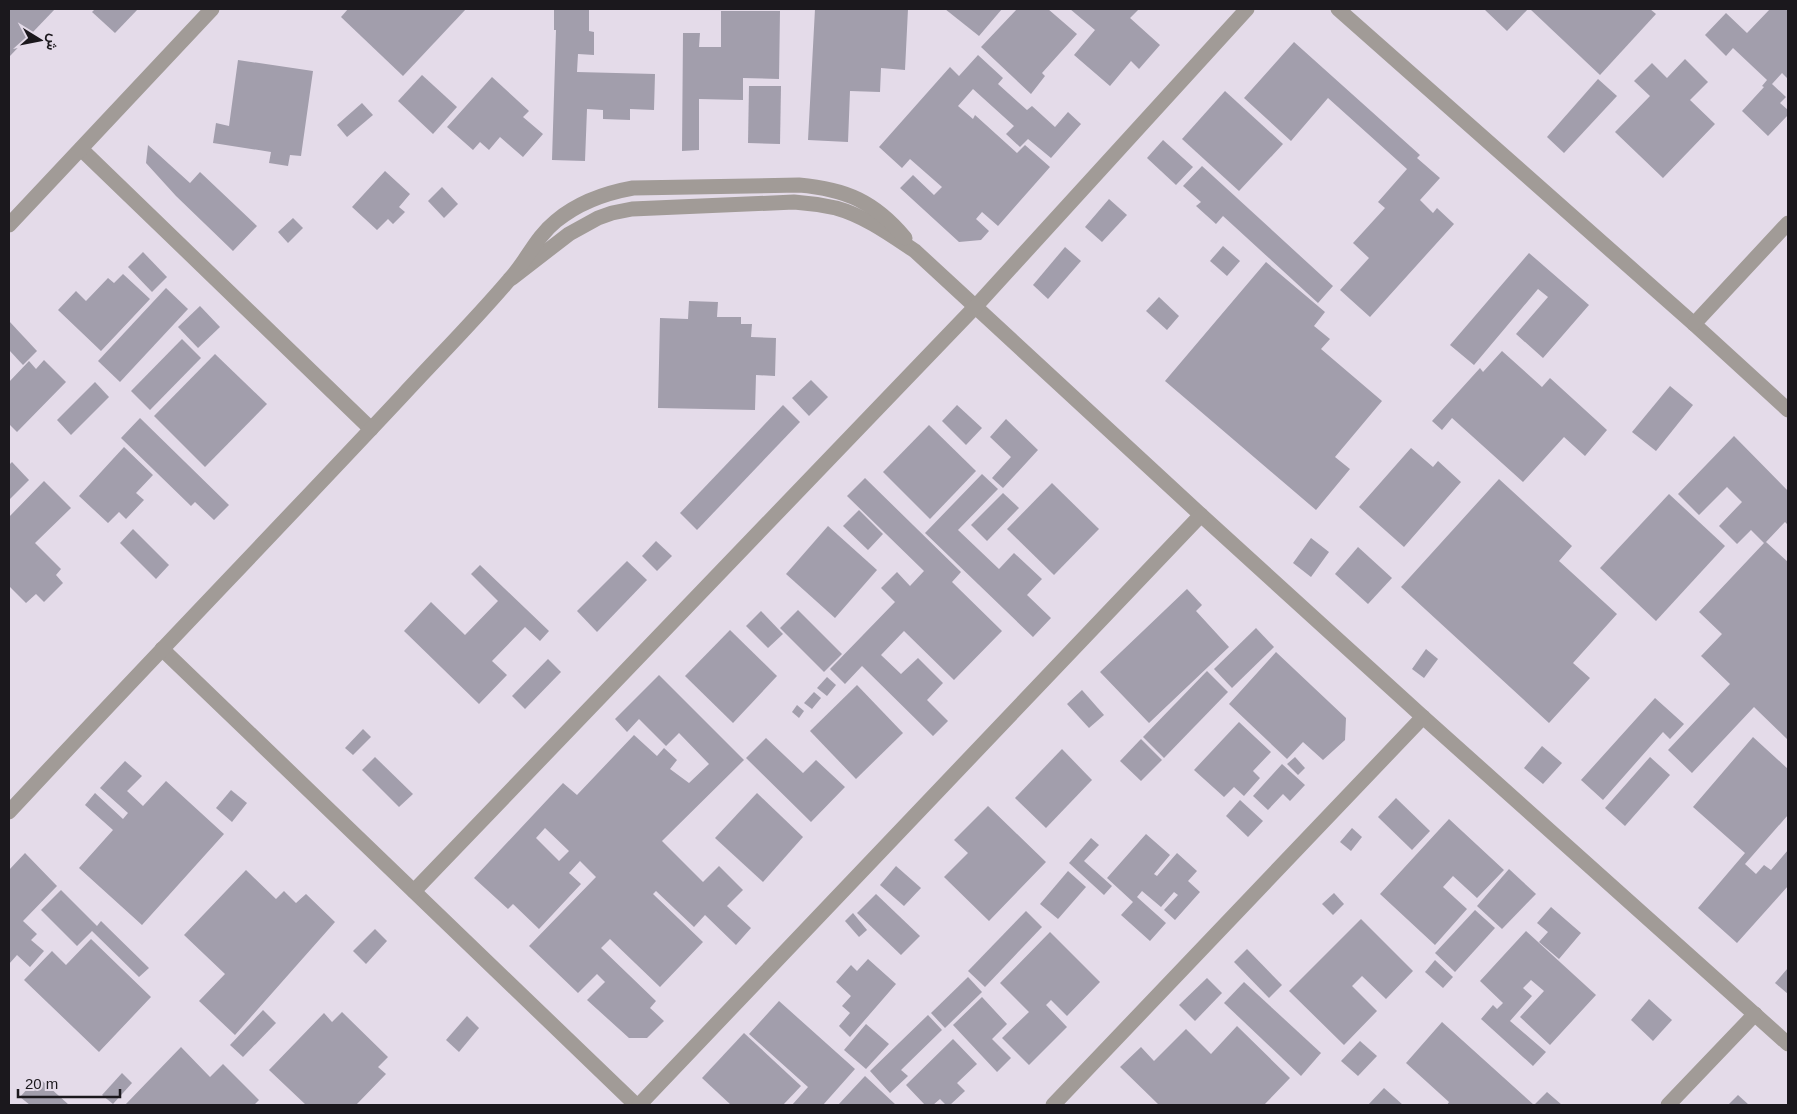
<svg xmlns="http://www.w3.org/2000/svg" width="1797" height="1114" viewBox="0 0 1797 1114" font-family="Helvetica,Vazirmatn,sans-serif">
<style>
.building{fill:#a29eac;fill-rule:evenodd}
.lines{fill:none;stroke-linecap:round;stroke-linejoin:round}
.minor{stroke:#a19b97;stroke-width:15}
</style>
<rect width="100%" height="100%" fill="#e4dbe9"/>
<g class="building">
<path d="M9,9H55L9,57Z"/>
<path d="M95,9H138L115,33L92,12Z"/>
<path d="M348,9H466L403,76L341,17Z"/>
<path d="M554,9H589V31L594,32V55L578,54L577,72L655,74L654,110L630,109V120L603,119V110L587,109L585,161L552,160L556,30H554Z"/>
<path d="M815,9H908L905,70L881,68L880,92L850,91L848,142L808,140Z"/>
<path d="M945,9H1002L979,36Z"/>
<path d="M1017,9H1048L1077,34L1042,73L1045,76L1031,94L981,47Z"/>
<path d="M1070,9H1139L1130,18L1160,45L1139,69L1131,61L1110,86L1074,55L1095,30Z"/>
<path d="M1484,9H1528L1507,31Z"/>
<path d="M1530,9H1650L1656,14L1600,75Z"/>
<path d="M1770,9L1788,10V79L1782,73L1772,84L1786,97L1780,103L1788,110V115L1768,136L1742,111L1764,87L1762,86L1767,80L1733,48L1726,56L1705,35L1726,13L1747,33Z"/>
<path d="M721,11H780L779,79L743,78V100L699,99V150L682,151L683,33H700L699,47H721Z"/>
<path d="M1294,42L1420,155L1417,158L1440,178L1420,200L1433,213L1437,208L1454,224L1370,317L1340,290L1369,258L1353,243L1385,208L1378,202L1407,169L1328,98L1291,141L1244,98Z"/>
<path d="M978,55L1003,78L998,84L1027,110L1032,106L1055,127L1068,112L1081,124L1051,158L1028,139L1020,147L1006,134L1014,126L973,89L958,106L973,119L975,115L1017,153L1025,145L1050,167L998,226L982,212L976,219L989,231L981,240L959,242L900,188L913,175L934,195L942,187L910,159L902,168L879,147L950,67L959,76Z"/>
<path d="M1685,59L1708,82L1690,100L1715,124L1663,178L1615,132L1650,96L1634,81L1652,63L1667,78Z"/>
<path d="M238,60L313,71L301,156L290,155L288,166L269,163L271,152L213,143L216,123L229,126Z"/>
<path d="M422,75L457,107L433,134L398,101Z"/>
<path d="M492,77L529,111L523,117L543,134L523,157L500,137L489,150L480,142L473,150L447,127Z"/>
<path d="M1598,79L1617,96L1564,153L1547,137Z"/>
<path d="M749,86H781L780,144L748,143Z"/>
<path d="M1225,91L1283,144L1239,191L1182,139Z"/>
<path d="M362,103L373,115L347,137L337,125Z"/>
<path d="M1163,140L1193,167L1176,185L1147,158Z"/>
<path d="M148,145L190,183L200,172L257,226L233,251L176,196L146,163Z"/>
<path d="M1202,166L1333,286L1318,303L1223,216L1216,224L1196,206L1201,202L1183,186Z"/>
<path d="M385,171L410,194L399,207L405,212L393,224L388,219L377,230L352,207Z"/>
<path d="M442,187L458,204L444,218L428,201Z"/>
<path d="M1109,199L1127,215L1102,242L1085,227Z"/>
<path d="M293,218L303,228L288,243L278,232Z"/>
<path d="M1223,246L1240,261L1227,276L1210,261Z"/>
<path d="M1065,247L1081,261L1048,299L1033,285Z"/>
<path d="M143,252L167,277L152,292L128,267Z"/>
<path d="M1529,253L1589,305L1543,358L1516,334L1548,297L1538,289L1474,365L1450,345Z"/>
<path d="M1266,262L1325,312L1314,326L1330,339L1321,349L1382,401L1335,457L1350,469L1316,510L1165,381Z"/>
<path d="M123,274L150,299L101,351L58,310L76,291L86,301L108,278L114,283Z"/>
<path d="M166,288L188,309L120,382L98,361Z"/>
<path d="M1159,297L1179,316L1167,330L1146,311Z"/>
<path d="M689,301L718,302L717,317H741V324H752L751,337L776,338L775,376L756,375L755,410L658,408L660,318L688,319Z"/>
<path d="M200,306L220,327L198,348L178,327Z"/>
<path d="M9,321L37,351L23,365L9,350Z"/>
<path d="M182,339L201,358L150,410L131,391Z"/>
<path d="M1502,351L1542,387L1550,378L1607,430L1585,456L1564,437L1523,482L1452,418L1442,430L1432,421L1480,368L1483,372Z"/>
<path d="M215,354L267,404L205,467L154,416Z"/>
<path d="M44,360L66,382L17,432L9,424V382L29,361L36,369Z"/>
<path d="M811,380L828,397L809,416L792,398Z"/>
<path d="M95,382L109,397L71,435L57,420Z"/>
<path d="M1670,386L1693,405L1656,451L1632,432Z"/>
<path d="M783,405L800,422L697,530L680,513Z"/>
<path d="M957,405L982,428L966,445L942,421Z"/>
<path d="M140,418L229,505L214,520L195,502L191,506L121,438Z"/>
<path d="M1006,419L1038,450L1003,488L992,478L1011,457L990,437Z"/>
<path d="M929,425L976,471L930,519L883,472Z"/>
<path d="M1734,436L1788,491V525L1785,522L1766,542L1788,562V740L1754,707L1692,773L1668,750L1730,684L1701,656L1722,634L1699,612L1764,543L1751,530L1737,544L1719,526L1742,502L1727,487L1699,515L1678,494Z"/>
<path d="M124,447L153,475L136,493L144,500L126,519L119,512L108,523L79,496Z"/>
<path d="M1411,448L1433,467L1438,461L1461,482L1404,547L1359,507Z"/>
<path d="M12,462L29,480L9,500V465Z"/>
<path d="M982,474L998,489L958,530L999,569L1014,553L1042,579L1027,595L1051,618L1033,637L925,533Z"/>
<path d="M865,478L961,572L952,582L1002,631L954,680L904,631L881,655L901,674L918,658L943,683L927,700L948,721L933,736L862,666L845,684L830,669L895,602L881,588L897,572L910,586L924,571L847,496Z"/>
<path d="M1499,479L1572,546L1559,561L1617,614L1573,663L1590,678L1549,723L1401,587Z"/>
<path d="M44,481L71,508L35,543L61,569L56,575L63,583L44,602L36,594L26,603L9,586V517Z"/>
<path d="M1052,483L1099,529L1054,575L1007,529Z"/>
<path d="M1003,493L1019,508L987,541L971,525Z"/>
<path d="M1669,494L1725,546L1656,621L1600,568Z"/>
<path d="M859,510L883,534L868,550L843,526Z"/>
<path d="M828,526L877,570L835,618L786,574Z"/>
<path d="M133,529L169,565L156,579L120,543Z"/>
<path d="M1311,538L1329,552L1311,577L1293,563Z"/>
<path d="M656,541L672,556L657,571L642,556Z"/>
<path d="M1358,547L1392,578L1368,604L1335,574Z"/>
<path d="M627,561L647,580L597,632L577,611Z"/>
<path d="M480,565L549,631L540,641L525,627L492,661L507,675L479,704L404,631L431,602L465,635L498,601L471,574Z"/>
<path d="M1187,589L1202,605L1196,611L1229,647L1149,723L1100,672Z"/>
<path d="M798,610L842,654L824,672L780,628Z"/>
<path d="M761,611L783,634L768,648L746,626Z"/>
<path d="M1256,628L1274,647L1232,688L1214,669Z"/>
<path d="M730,630L777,676L733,723L685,676Z"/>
<path d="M1426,649L1438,659L1424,678L1412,669Z"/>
<path d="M1276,652L1346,718L1345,740L1323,760L1303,742L1287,759L1229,704Z"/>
<path d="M548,659L561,672L525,709L512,696Z"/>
<path d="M1207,671L1228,692L1164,758L1143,737Z"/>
<path d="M659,675L744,760L662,841L703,882L719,866L743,890L727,906L751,928L736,945L705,915L694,927L656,891L653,894L703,942L660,987L610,939L601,948L656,1001L650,1008L664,1021L647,1038H629L587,1000L605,982L597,974L578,993L529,946L596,877L580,861L569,873L581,884L539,929L513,904L508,909L474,878L563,783L577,795L634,735L657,756L664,748L677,760L670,769L689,783L709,764L679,733L666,746L639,719L627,732L615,719ZM545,828L569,851L559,861L536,838Z"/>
<path d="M827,677L836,685L827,696L817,688Z"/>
<path d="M857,685L903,733L856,779L810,731Z"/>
<path d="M1082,690L1104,715L1089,728L1067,704Z"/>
<path d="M814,692L821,698L812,709L804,703Z"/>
<path d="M1655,698L1684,724L1670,739L1663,732L1603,800L1581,780Z"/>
<path d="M797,705L804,711L799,718L792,712Z"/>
<path d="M1239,722L1271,752L1253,771L1260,778L1244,796L1234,787L1224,797L1194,770Z"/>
<path d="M363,729L371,737L353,755L345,748Z"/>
<path d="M1753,737L1788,769V815L1745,864L1756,874L1764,865L1771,870L1788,850V886L1737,943L1698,908L1745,853L1693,807Z"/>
<path d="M766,738L803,773L816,760L845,787L811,822L746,758Z"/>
<path d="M1141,739L1162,760L1141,781L1120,761Z"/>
<path d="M1542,746L1562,763L1543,784L1524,768Z"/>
<path d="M1062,749L1092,780L1046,828L1015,798Z"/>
<path d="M375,757L413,794L399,807L362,770Z"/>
<path d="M1295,757L1305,768L1298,775L1287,764Z"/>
<path d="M1650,757L1670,775L1625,826L1605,808Z"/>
<path d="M125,761L142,776L127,791L143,806L166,781L224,834L142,925L79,868L113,830L85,805L95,793L123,819L128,813L100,788Z"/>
<path d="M1282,764L1305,785L1290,801L1283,794L1268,810L1253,796Z"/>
<path d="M231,790L247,803L232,822L216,808Z"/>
<path d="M757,793L803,837L763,882L715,838Z"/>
<path d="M1396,798L1430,831L1412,850L1378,817Z"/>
<path d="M1240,800L1263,821L1248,837L1226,816Z"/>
<path d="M988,806L1046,862L989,921L944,877L968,853L954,840Z"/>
<path d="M1449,819L1504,870L1477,898L1453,876L1443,887L1467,909L1435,945L1380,894Z"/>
<path d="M1352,828L1362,837L1351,851L1340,842Z"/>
<path d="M1146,834L1170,855L1154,874L1157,876L1177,853L1197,871L1188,881L1200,892L1175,920L1164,910L1178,895L1174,892L1161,907L1142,891L1137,897L1166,923L1150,941L1121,915L1133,902L1107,878Z"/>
<path d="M1091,838L1099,845L1084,861L1112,886L1104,895L1069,863Z"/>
<path d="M25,853L57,886L23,921L37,934L31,940L44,951L30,967L17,955L9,964V870Z"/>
<path d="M896,866L921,888L904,906L880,885Z"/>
<path d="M1509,869L1536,894L1502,929L1477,906Z"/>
<path d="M246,870L276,899L284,891L296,903L306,894L335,922L235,1035L199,1001L225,974L184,935Z"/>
<path d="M1068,871L1086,887L1058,919L1040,904Z"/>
<path d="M61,890L97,926L101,921L149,968L139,977L92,931L77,946L41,910Z"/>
<path d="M1334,893L1344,904L1333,915L1322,904Z"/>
<path d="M876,894L920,936L901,955L857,913Z"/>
<path d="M1551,907L1581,933L1559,959L1539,942L1548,932L1537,923Z"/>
<path d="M1475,910L1495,928L1455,972L1435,953Z"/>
<path d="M1026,911L1042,927L985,987L968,971Z"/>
<path d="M853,913L867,930L859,937L845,921Z"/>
<path d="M1361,919L1413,971L1386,999L1362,976L1352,986L1377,1011L1344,1045L1289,991Z"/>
<path d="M375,929L387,941L366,964L353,951Z"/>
<path d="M1526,931L1596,995L1550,1045L1520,1017L1544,991L1531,980L1523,988L1532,996L1510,1021L1546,1052L1533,1066L1481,1019L1493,1005L1497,1009L1503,1003L1480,981Z"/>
<path d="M1050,932L1100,982L1067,1016L1051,1000L1046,1005L1067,1027L1029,1065L1002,1038L1029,1012L1000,983Z"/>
<path d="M91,939L151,997L99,1052L24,980L52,951L66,965Z"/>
<path d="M1247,949L1282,985L1269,998L1234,962Z"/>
<path d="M868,959L896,984L850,1037L839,1026L850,1013L842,1006L851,996L836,982L851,965L857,971Z"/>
<path d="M1435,960L1453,977L1443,988L1425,972Z"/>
<path d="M1788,968V994L1775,983Z"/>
<path d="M968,977L982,992L945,1028L931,1013Z"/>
<path d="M1207,978L1222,993L1195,1021L1179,1005Z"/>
<path d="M1244,982L1321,1053L1301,1076L1224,1003Z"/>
<path d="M982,997L1007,1024L992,1039L1011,1058L997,1072L953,1025Z"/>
<path d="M1649,999L1672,1020L1653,1041L1631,1020Z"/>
<path d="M779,1001L855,1069L823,1105H792L808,1087L749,1034Z"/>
<path d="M263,1010L276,1023L243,1057L230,1045Z"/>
<path d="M342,1012L388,1057L378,1067L386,1074L356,1105H306L269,1070L324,1013L332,1022Z"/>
<path d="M928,1015L942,1030L901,1070L908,1076L890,1093L870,1071Z"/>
<path d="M467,1016L479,1028L459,1052L446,1040Z"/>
<path d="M1442,1022L1534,1105L1547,1092L1562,1105H1447L1449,1102L1406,1063Z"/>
<path d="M866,1024L889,1044L866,1069L844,1050Z"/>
<path d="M1237,1026L1290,1078L1264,1105H1159L1120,1067L1141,1047L1154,1061L1186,1029L1211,1054Z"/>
<path d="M744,1033L801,1086L783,1105H731L702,1078Z"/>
<path d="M953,1039L977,1064L957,1083L965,1091L950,1105H946L940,1099L933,1105H925L906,1085Z"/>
<path d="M1360,1041L1377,1056L1358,1076L1341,1061Z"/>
<path d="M181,1047L210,1077L223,1064L259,1100L254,1105H125Z"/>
<path d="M122,1073L132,1083L113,1104L102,1095Z"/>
<path d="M865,1076L896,1105H838Z"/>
<path d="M38,1077L69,1105H30L20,1097Z"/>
<path d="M1384,1088L1403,1105H1368Z"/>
<path d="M1738,1095L1749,1105H1728Z"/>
</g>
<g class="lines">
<g class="minor">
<path d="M1338,9L1694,324L1788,410"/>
<path d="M81,149L371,429"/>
<path d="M9,225L212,9"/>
<path d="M512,278L569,234L598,218L612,213L632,209L794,202C808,203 822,205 836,208C865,216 891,235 915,251L1201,515L1423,717L1788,1044"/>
<path d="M1694,324L1788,223"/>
<path d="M162,649L636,1105"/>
<path d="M9,812C139,672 272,535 403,395C438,357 475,320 509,280C527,261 535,238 556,221C579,202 605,193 633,188L799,185C846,189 875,202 905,238"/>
<path d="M414,891L976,306L1247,9"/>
<path d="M639,1105L1201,515"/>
<path d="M1053,1105L1423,717"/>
<path d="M1668,1105L1755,1014"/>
</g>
</g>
<rect width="1797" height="1114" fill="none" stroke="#1b181d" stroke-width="20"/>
<g transform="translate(40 40) rotate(100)" stroke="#e4dbe9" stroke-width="4" paint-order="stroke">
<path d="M0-4L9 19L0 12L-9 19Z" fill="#1b181d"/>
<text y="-8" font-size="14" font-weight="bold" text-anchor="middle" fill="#1b181d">ش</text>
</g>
<path d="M18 1089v8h102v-8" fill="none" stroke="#1b181d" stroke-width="2.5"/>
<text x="25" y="1089" font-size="15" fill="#1b181d" stroke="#e4dbe9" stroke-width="4" paint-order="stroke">20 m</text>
</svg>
